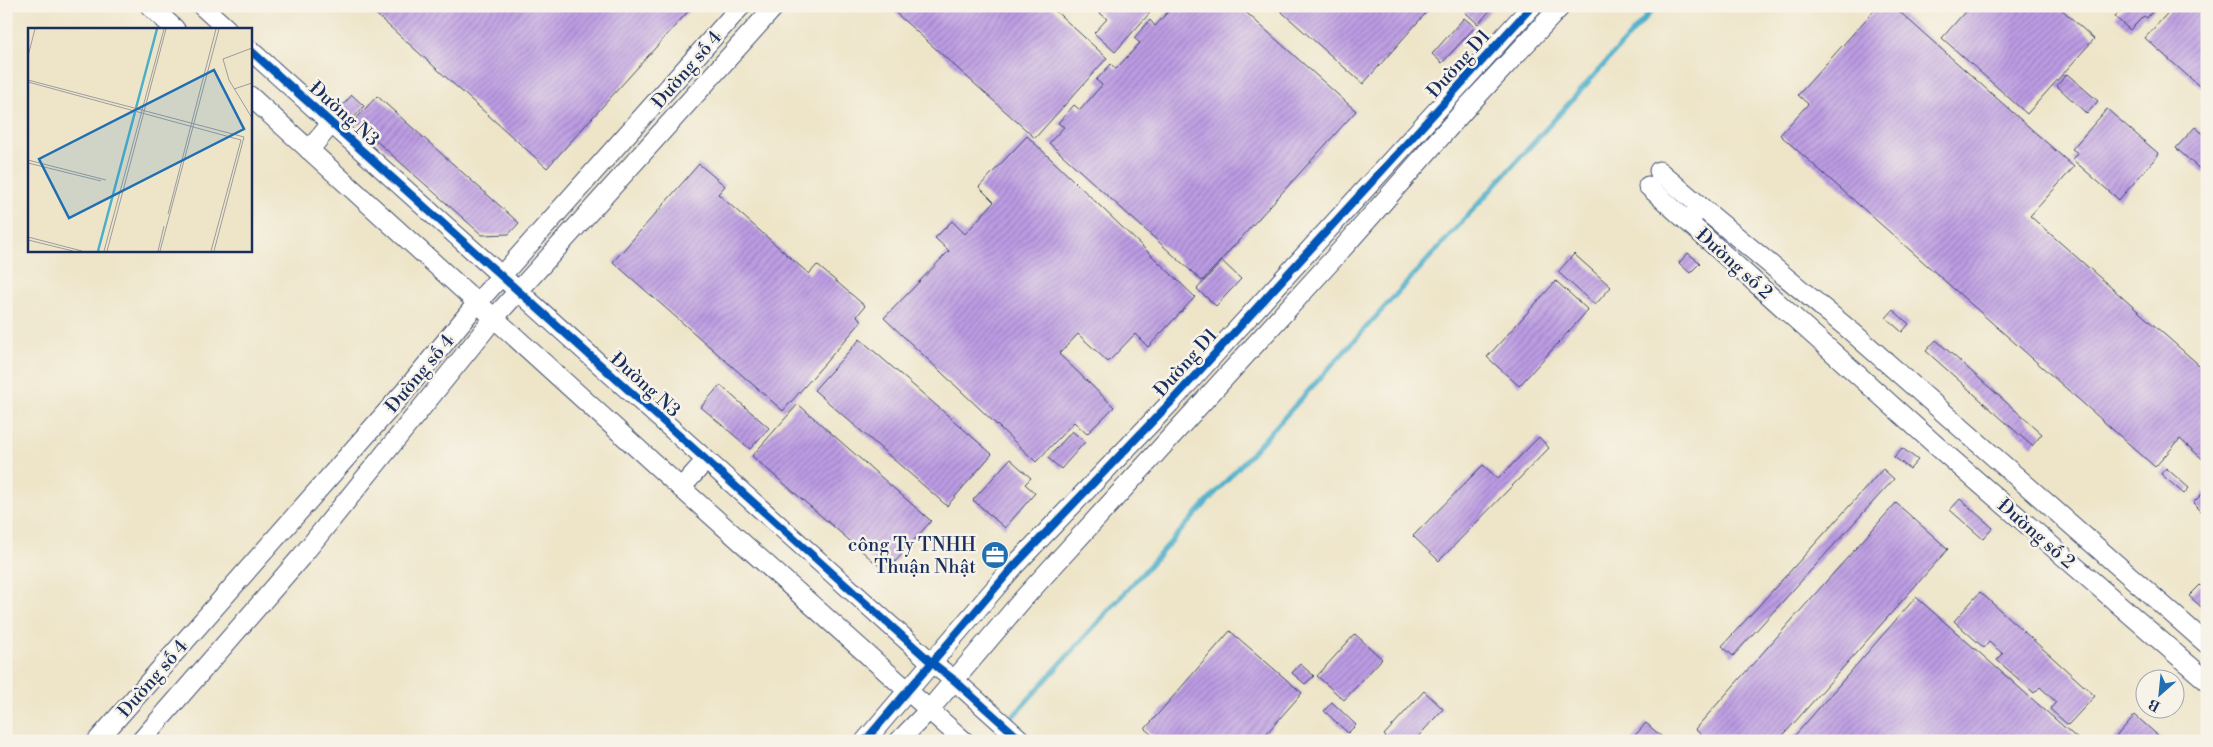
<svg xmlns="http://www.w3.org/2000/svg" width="2213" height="747" viewBox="0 0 2213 747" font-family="'Libre Bodoni',serif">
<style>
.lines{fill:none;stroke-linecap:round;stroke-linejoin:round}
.stream{stroke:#4bafca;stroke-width:5}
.building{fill:url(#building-hatch)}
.minor-casing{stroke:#3b4a6e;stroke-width:21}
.minor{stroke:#fff;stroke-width:19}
.cycleway-casing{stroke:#f7f3e8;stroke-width:11}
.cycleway{stroke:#0057b8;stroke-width:8}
.labels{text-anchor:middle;stroke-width:5;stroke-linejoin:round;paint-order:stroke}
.street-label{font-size:19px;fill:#1b2f5e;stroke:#f7f3e8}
.poi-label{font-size:19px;fill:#1b2f5e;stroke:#f7f3e8;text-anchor:end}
.inset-river{fill:none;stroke:#4bafca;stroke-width:2.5}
.inset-road{fill:none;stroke:#9a9c9e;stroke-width:1}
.view{fill:#1f6fb2;fill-opacity:0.15;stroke:#1f6fb2;stroke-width:2.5}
.inset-edge{fill:none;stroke:#1b2f5e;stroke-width:2.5}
</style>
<defs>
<pattern id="building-hatch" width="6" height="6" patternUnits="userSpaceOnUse" patternTransform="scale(1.25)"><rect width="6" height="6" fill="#bc9be3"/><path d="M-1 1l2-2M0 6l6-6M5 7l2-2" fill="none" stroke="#987fbb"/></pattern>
</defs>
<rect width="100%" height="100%" fill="#f7f3e8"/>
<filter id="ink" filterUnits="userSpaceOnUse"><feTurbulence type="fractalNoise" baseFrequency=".02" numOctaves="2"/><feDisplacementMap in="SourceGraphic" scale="10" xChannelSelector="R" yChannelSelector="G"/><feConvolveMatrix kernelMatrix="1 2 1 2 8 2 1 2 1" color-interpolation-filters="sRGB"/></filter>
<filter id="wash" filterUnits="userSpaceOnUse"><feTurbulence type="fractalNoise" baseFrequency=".0096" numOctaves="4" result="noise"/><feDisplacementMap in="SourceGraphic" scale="20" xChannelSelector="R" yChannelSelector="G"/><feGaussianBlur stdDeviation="1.12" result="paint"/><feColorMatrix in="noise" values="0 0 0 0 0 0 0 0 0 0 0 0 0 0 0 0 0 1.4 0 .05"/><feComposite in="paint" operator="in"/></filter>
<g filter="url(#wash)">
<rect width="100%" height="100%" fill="#eee5c9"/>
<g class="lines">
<path class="stream" d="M991,741C1211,495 1437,253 1656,6"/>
</g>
<g id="blocks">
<g class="building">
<path d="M371,6H693L547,168L369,8Z"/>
<path d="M888,6H1050L1107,58L1035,138Z"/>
<path d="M1092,6H1156L1115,52L1094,33L1107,19Z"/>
<path d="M1173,6H1239L1356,111L1202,281L1049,143L1064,127L1058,123L1074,105L1080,110L1102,85L1096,80L1111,64L1116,69L1140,43L1134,38L1150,20L1155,26Z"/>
<path d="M1275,6H1432L1363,84Z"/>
<path d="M1470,6H1494L1478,24L1465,12Z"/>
<path d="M1878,6H1893L2074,167L2030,216L2207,372V463L2180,439L2155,467L1780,135L1808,104L1798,95Z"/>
<path d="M1970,6H2058L2094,39L2027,114L1942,38Z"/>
<path d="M2125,6H2157L2147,18L2144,16L2130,30L2115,17Z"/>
<path d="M2174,6H2207V93L2145,38Z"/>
<path d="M1464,18L1475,27L1442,63L1432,54Z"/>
<path d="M2067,74L2098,101L2087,114L2057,86Z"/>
<path d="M352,95L364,106L352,120L340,108Z"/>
<path d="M377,96L519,223L509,234L482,235L354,121Z"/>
<path d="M2107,109L2159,154L2119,200L2072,159L2078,153L2072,149Z"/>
<path d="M2195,127L2207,137V169L2204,173L2176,148Z"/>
<path d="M1027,136L1195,297L1148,347L1135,334L1108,362L1078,334L1059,354L1114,407L1087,434L1074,422L1036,462L884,318L949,251L935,238L952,221L965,234L994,202L979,187Z"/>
<path d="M699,164L725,186L718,194L809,274L817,265L865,306L857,316L862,321L783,411L613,262Z"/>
<path d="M1688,253L1700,263L1690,273L1679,263Z"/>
<path d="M1574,254L1611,287L1595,305L1558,272Z"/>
<path d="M1222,261L1241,279L1216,306L1197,289Z"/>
<path d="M1556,281L1588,310L1519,386L1487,357Z"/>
<path d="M1893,310L1909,324L1902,332L1886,318Z"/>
<path d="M860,339L992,454L947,506L814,390Z"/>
<path d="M1936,340L2042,434L2032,446L1926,351Z"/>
<path d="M720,385L769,428L750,449L701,407Z"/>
<path d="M798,404L931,521L886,572L752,456Z"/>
<path d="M1072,431L1085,442L1061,469L1048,458Z"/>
<path d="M1539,437L1549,448L1439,561L1413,536L1483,465L1498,479Z"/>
<path d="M1902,448L1918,460L1910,469L1894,457Z"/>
<path d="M1010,459L1031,478L1025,484L1035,493L1005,528L973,500Z"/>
<path d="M2166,468L2189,488L2184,494L2161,474Z"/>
<path d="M1883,469L1894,479L1733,656L1722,646Z"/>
<path d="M2204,492L2207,494L2205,515L2193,503Z"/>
<path d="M1960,499L1993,528L1983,539L1950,510Z"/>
<path d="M1896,503L1948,549L1778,741H1708L1695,729Z"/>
<path d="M2200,585L2207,591V612L2189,596Z"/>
<path d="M1980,592L2095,696L2068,725L2050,709L2056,702L2040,687L2034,693L1997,660L2003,654L1989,642L1984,648L1954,621Z"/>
<path d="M1916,597L2080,741H1790Z"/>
<path d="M1230,631L1302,693L1260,741H1159L1145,729Z"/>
<path d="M1355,634L1382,659L1344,700L1317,676Z"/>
<path d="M1300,664L1314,676L1305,684L1292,673Z"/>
<path d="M1424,691L1443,709L1414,741H1390L1384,735Z"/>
<path d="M1332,702L1356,725L1348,733L1324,711Z"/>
<path d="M2135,715L2164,741H2112Z"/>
<path d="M1646,723L1662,737L1659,741H1630Z"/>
</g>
</g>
</g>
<g filter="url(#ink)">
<use href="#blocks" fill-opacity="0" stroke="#3b4a6e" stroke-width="1"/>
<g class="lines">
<g class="minor-casing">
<g id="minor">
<path d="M150,6L175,29"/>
<path d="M202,6L227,29"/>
<path d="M250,50L931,662L954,680L1022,741"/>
<path d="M250,96L681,488L964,741"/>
<path d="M309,150L332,123"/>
<path d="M1659,171L1701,207"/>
<path d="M1648,186L1939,448L2207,681"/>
<path d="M1688,221L1701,207L1852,332L2207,644"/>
<path d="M681,488L706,460"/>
<path d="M97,741L405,391L478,302L741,6"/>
<path d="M141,741L301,557L495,317L775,6"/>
<path d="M865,741L1014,566L1170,403L1532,6"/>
<path d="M899,741L930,709L1023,599L1335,257L1467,107L1561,6"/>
</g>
</g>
<use href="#minor" class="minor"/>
<g class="cycleway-casing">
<g id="cycleway">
<path d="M250,50L931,662L954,680L1022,741"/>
<path d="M865,741L1014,566L1170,403L1532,6"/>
</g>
</g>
<use href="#cycleway" class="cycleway"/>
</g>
</g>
<defs>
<g id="office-disc" transform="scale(1.4375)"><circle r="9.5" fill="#1f6fb2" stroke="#f7f3e8"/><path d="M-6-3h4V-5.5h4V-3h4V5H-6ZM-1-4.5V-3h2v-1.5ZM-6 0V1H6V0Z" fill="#fff"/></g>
</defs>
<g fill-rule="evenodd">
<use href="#office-disc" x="995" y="555"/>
</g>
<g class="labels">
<g class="street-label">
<text transform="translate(1458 63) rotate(-48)" y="7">Đường D1</text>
<text transform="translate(686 69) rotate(-49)" y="7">Đường số 4</text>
<text transform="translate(345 113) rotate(42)" y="7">Đường N3</text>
<text transform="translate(1735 263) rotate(42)" y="7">Đường số 2</text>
<text transform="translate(1185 362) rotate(-48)" y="7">Đường D1</text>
<text transform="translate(419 373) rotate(-50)" y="7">Đường số 4</text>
<text transform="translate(646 384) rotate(42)" y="7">Đường N3</text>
<text transform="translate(2037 533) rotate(41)" y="7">Đường số 2</text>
<text transform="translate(152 678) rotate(-49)" y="7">Đường số 4</text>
</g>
<g class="poi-label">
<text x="976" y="551">công Ty TNHH<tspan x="976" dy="22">Thuận Nhật</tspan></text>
</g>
</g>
<g transform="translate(28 28)">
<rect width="224" height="224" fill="#eee5c9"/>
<path class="inset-river" d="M108,80L129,1M70,223L107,84"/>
<path class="inset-road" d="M224,20L195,31L201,52L224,90M0,28L7,1M0,52L216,109M0,54L213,112M206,61L224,55M0,132L78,152M0,135L73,153M140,186L188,1M0,209L54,223M0,212L45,223M76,223L136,1M79,223L138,1M130,223L136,198M132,223L191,1M183,223L213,112M186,223L216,109"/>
<path class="view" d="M186,42L216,101L41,190L11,131Z"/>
<rect width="224" height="224" class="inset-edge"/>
</g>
<rect width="2213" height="747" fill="none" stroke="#f7f3e8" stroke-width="25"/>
<g transform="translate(2160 694) rotate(207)"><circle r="24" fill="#f7f3e8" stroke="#9fa5b1"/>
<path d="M0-4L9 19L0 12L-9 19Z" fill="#1f6fb2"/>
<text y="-8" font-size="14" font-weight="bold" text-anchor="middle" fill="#1b2f5e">B</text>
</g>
</svg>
